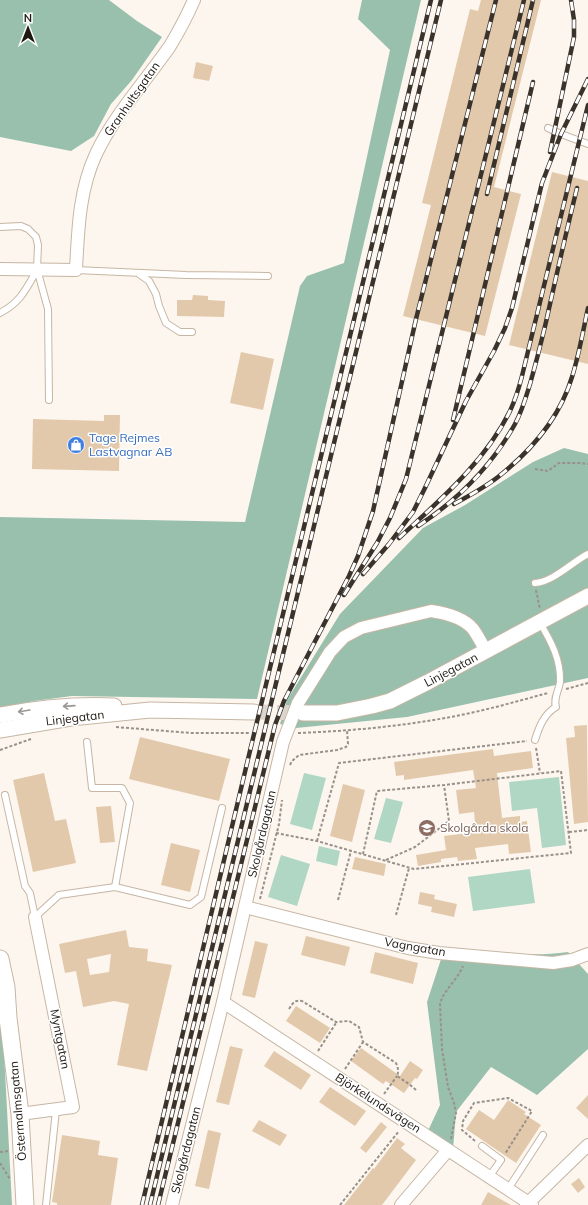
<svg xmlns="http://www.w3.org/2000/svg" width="588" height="1205" viewBox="0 0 588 1205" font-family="Mulish,sans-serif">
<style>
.green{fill:#b0d6c4}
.forest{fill:#99c0ad}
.building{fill:#e3c9ab;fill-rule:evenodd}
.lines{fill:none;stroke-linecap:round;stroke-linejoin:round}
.tertiary-tunnel{stroke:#dcd5ce;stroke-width:15;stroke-dasharray:15 8;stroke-linecap:butt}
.service-casing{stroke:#c6b6a3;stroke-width:8}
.minor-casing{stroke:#c6b6a3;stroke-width:14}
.tertiary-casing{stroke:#c6b6a3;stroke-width:17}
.secondary-casing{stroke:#c6b6a3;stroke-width:19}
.path{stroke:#98918a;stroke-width:2;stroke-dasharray:3 2;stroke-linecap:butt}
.service{stroke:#fff;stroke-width:6}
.minor{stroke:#fff;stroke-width:12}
.tertiary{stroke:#fff;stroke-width:15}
.secondary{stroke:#fff;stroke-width:17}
.rail-casing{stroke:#3a332c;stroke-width:4.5}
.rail{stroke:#fff;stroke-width:3;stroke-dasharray:9;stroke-linecap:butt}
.oneway{stroke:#9a9794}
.labels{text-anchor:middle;stroke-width:3;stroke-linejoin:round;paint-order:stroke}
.street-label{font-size:12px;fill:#1e1811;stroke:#fff}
.shop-label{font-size:12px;fill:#366cbe;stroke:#fff;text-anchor:start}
.education-label{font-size:12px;fill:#785e54;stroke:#fff;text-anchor:start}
</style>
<rect width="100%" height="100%" fill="#fdf6ef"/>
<g class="green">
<path d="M304,773L326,778L312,830L290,824Z"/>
<path d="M559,777L566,845L542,848L537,808L512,811L509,782Z"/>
<path d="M386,798L403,802L391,843L374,839Z"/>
<path d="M319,846L340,851L337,866L316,861Z"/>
<path d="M281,855L310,864L297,906L268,897Z"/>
<path d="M530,869L535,903L473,911L468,877Z"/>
</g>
<g class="forest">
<path d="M0,0H109L137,21L162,37L132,80L111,104L94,136L71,151L0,137Z"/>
<path d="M362,0H421L257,699L72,696L34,701L0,708V517L245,522L300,286L307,276L344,263L390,50L358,19Z"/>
<path d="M564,448L588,454V678L407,717L296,728L280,724L287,700L340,614L423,528L465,505L533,462Z"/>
<path d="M445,947C486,951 527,958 568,952L588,974V1049L537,1095L491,1067L456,1112L453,1150L427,1133L440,1105L427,1002Z"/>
<path d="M0,1021L3,1033L12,1205H0Z"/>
</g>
<g class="building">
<path d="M481,0H541L494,187L521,194L485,336L403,316L431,205L422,203L470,9L478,11Z"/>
<path d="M196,62L213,66L209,81L193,78Z"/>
<path d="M552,172L588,181V364L509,345Z"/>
<path d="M193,295L208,296V300L225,301L224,317L177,316V300H192Z"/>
<path d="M241,352L274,359L263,410L230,403Z"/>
<path d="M104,415H120L119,471L32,469L33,419L104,421Z"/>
<path d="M587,725L588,822L574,824L566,738L575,737L574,726Z"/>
<path d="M140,737L230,759L219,801L129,779Z"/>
<path d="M493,749L494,756L531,751L533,768L497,773L502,818L520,816V822L527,821L531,852L509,854L508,844L475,848L477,859L458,861L457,857L441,859V862L418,866L416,855L446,850L444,836L476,832L474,812L459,814L456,790L476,788L473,770L404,780V775L396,776L394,762Z"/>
<path d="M44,773L55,821L66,819L76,863L33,872L13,780Z"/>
<path d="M343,784L365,790L352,842L330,836Z"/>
<path d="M111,806L115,842L100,843L96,807Z"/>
<path d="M171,843L200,850L190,892L161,885Z"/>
<path d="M355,857L386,864L384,876L352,869Z"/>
<path d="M420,892L435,895L434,899L457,904L454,917L431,912L432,907L418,904Z"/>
<path d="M126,930L129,947L148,949L147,961L172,965L147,1071L117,1065L129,1004L114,1001L83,1007L76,971L65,973L59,944ZM111,954L109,972L90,975L87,959Z"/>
<path d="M306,936L350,947L345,966L301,955Z"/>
<path d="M255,941L268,944L255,998L242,995Z"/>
<path d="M375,952L418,963L413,984L370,973Z"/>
<path d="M296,1006L330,1028L320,1043L286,1021Z"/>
<path d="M230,1046L243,1049L229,1105L216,1102Z"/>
<path d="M361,1048L400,1076L410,1061L423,1070L417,1079L415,1078L404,1093L386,1081L383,1084L351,1061Z"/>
<path d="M274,1051L311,1075L301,1090L264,1066Z"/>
<path d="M330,1087L366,1111L355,1126L319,1102Z"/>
<path d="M588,1095V1119L576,1108Z"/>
<path d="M508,1100L526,1112L524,1114L541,1125L516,1163L466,1129L479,1110L494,1120Z"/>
<path d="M259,1120L287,1135L280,1146L252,1131Z"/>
<path d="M381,1122L387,1127L366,1153L360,1148Z"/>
<path d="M208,1130L221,1133L209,1189L195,1186Z"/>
<path d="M62,1135L100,1141L98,1155L118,1158L111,1205H57V1203L52,1202Z"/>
<path d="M397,1138L405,1144L401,1148L416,1160L382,1205H344L373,1168L374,1169Z"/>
<path d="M579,1178L585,1187L578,1193L571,1184Z"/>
<path d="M488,1192L511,1205H481Z"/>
</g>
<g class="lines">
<path class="tertiary-tunnel" d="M254,712L303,713"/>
<g class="service-casing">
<g id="service">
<path d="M548,128L561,134L588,144"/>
<path d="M0,227L21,226L28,229L36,237L38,245L37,269L48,309L49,400"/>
<path d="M76,270L186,275L268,276"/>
<path d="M139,274L149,281L156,294L159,306L166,323L180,332H192"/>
<path d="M0,313C21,302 26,289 37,270"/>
<path d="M535,583C553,582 572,562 588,554"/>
<path d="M535,740C539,727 544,714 556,707C553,699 559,690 560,682C561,660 551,641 540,623"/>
<path d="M87,742L92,788H122L130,803L115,887"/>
<path d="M5,795L25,886L30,893L35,917"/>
<path d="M35,917L59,895L115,887L190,905L201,897L222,808"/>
<path d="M482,1146L501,1160L489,1177"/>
<path d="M508,1189L543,1135"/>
<path d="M46,1205L56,1110"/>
</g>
</g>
<g class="minor-casing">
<g id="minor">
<path d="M0,269L76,270C78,231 79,190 96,154C115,114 145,82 170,46C179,31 187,16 194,0"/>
<path d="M245,907L408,948L439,953L553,963L572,960L588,954"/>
<path d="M223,1002L532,1205"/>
<path d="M20,1114L73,1107L35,917"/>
<path d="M172,1205L223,1002L283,742L298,703L330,652L344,637L361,628L431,611C445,613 463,617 473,629C478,636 482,644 486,651"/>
<path d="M401,1205L448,1150"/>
<path d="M526,1205L588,1145"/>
</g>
</g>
<g class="tertiary-casing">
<g id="tertiary">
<path d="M303,713H337L372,706L390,701L428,682L588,596"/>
<path d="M0,715C38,708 75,704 114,706"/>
<path d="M0,730L71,718L150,710L254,712"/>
</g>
</g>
<g class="secondary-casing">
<path id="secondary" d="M0,959L6,987L8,1018L20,1114L25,1205"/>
</g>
<g class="path">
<path d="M535,469L548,471L559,463H579L588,464"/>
<path d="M536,590L540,609"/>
<path d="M566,689L588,683"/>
<path d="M116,727L191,733H249"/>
<path d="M298,733C351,731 404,726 456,716C487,710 518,701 548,693"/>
<path d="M536,748L540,773"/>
<path d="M0,750L31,739"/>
<path d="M290,765L292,761L299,755L337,750L346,747L348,744L347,730"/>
<path d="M569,832L588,830"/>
<path d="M276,833L317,841L414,869L571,853L561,771L444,785L377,791L363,854"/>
<path d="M317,841L339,763L527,741"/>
<path d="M386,860L415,847L449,821L444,785"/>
<path d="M260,899L279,824L282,800"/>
<path d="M338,900L351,851"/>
<path d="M396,915L409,868"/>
<path d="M289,1009C293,1003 294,1000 302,1001L336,1022L349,1021L359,1027L363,1042L396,1063C398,1068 399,1071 397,1076L409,1084L416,1090"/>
<path d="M318,1051L336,1023"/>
<path d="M345,1069L363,1042"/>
<path d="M384,1094L397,1076"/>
<path d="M451,1139L456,1113L454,1103L448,1087L442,1049L440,1004C443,991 458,979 463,966"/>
<path d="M475,1141L462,1130L463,1121L474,1103L508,1098L532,1111L505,1154"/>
<path d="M0,1152L9,1151"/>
<path d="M0,1163L10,1179"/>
<path d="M340,1205L399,1131"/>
</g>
<use href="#service" class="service"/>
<use href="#minor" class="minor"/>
<use href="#tertiary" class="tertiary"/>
<use href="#secondary" class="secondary"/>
<g class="rail-casing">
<g id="rail">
<path d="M550,152L574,37V20L571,0"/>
<path d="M487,194L533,0"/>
<path d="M453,420L533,82"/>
<path d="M454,504C469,496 485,487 498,477C531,451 560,417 572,377C579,355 583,331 588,308"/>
<path d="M418,526C459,499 491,467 515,424C522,411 526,397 530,384C536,363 541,343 546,322C556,277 566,233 577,188"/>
<path d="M399,538C440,500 485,462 510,411C515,400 519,388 522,376L588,105"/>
<path d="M363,574L389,544L413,512L424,490L466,401L494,351L505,328L512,308L542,183L561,134L588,79"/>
<path d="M344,595L377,543L390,518L406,479L524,0"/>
<path d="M142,1205L249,755L431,0"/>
<path d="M150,1205L441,0"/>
<path d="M158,1205L275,725L284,701L349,576L358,556L373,511L416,319L496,0"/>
</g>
</g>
<use href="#rail" class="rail"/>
</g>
<defs><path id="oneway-shaft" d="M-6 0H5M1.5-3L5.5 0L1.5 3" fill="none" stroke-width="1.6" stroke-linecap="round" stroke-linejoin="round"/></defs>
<g class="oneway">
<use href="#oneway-shaft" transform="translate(69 706) rotate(176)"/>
<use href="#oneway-shaft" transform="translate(24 711) rotate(171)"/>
</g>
<defs>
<g id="shop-disc" transform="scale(0.9)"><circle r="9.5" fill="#3f7fe0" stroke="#fff"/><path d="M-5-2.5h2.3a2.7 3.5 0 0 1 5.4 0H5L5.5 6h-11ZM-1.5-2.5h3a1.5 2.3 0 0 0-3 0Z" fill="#fff"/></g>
<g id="school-disc" transform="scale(0.9)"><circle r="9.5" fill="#8d6e63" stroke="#fff"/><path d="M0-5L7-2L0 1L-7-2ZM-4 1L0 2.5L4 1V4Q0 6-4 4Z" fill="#fff"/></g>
</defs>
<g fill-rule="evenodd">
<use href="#shop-disc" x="76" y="445"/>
<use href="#school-disc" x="427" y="828"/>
</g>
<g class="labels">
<g class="street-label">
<text transform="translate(132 99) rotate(-55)" y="4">Granhultsgatan</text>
<text transform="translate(451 670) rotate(-28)" y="4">Linjegatan</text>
<text transform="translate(75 718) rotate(-7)" y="4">Linjegatan</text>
<text transform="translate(262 834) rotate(-77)" y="4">Skolgårdagatan</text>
<text transform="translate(415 947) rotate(10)" y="4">Vagngatan</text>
<text transform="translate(60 1039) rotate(79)" y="4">Myntgatan</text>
<text transform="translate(378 1103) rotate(33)" y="4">Björkelundsvägen</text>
<text transform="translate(18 1111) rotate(-95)" y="4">Östermalmsgatan</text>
<text transform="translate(186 1150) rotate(-76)" y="4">Skolgårdagatan</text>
</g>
<g class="shop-label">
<text x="89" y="442">Tage Rejmes<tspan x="89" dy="14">Lastvagnar AB</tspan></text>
</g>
<g class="education-label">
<text x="440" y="832">Skolgårda skola</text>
</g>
</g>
<g transform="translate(28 28)" stroke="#ffffff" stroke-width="3" paint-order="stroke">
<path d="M0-3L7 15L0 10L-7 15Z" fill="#1e1811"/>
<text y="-6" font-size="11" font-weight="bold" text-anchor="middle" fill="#1e1811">N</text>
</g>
</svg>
